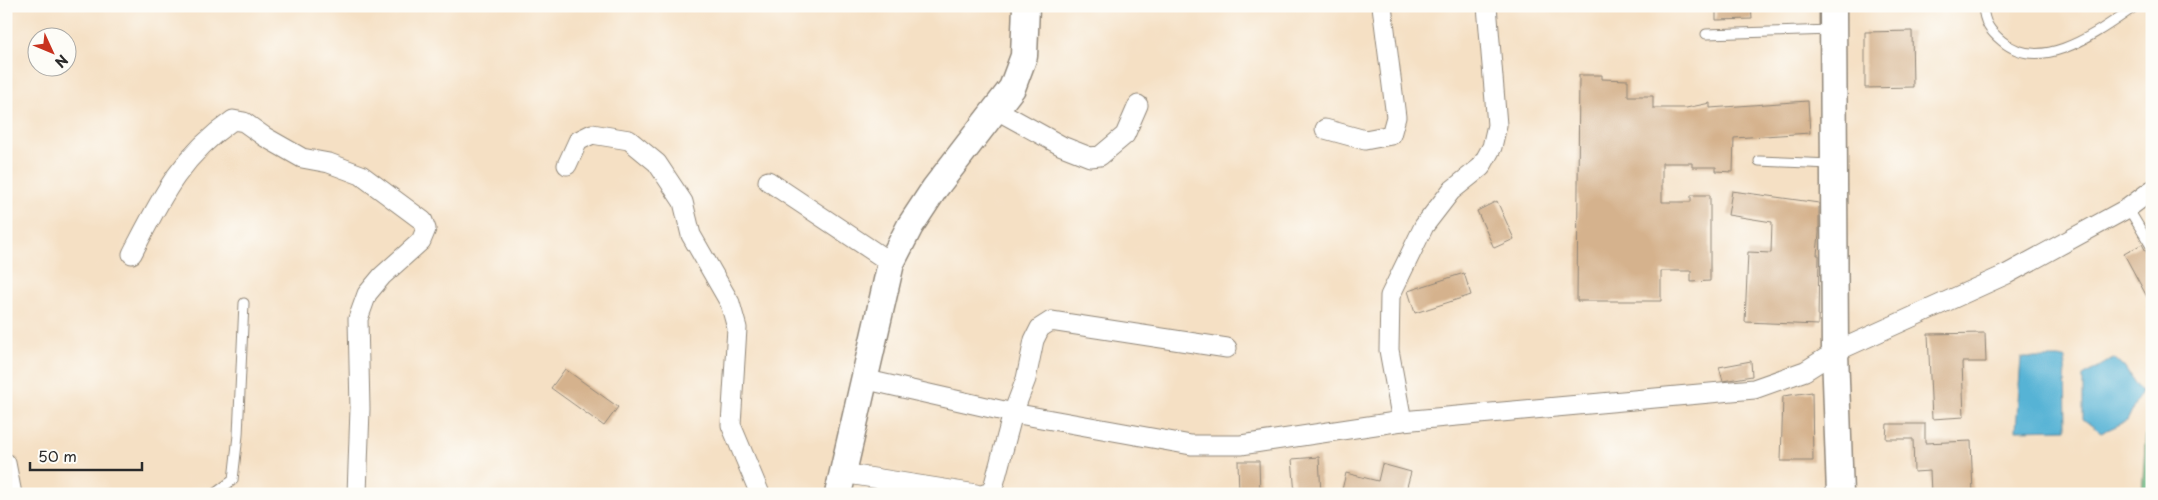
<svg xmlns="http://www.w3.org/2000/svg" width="2158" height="500" viewBox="0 0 2158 500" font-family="'Playpen Sans',sans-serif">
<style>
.forest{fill:#6ab67f;stroke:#4a7055}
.water{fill:#57b3d5;stroke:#416f80}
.building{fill:#d5b28d}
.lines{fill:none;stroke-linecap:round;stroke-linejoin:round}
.lane-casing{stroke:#908678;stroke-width:11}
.street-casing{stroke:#908678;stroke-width:21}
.secondary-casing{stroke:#908678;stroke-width:29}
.lane{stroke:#fff;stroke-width:9}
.street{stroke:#fff;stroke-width:19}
.secondary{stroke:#fff;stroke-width:26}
</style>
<rect width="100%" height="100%" fill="#fdfcf7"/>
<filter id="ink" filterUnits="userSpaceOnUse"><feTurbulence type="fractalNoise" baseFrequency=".02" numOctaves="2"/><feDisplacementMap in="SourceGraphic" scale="10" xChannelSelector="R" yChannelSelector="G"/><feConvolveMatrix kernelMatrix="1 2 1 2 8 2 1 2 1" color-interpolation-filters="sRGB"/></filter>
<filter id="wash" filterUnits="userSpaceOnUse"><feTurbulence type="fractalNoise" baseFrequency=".0096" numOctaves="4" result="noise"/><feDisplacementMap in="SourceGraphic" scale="20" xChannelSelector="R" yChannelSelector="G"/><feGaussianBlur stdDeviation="1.12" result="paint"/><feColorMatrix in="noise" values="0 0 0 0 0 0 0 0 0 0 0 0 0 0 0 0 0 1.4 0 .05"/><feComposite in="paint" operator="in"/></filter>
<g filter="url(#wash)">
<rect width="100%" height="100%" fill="#f5e0c4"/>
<path class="forest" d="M2152,410V494H2142L2147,413Z"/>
<g class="water">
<path d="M2021,358H2065L2066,429L2016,430Z"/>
<path d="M2114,358L2124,367L2141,392L2127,421L2101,433L2083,419V376Z"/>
</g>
<g id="blocks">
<g class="building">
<path d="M1716,6H1751L1752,19L1716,20Z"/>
<path d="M1912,31L1913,87L1865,88V32Z"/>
<path d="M1579,75H1602V79L1628,80V96H1653V108H1686L1710,103V108L1808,101L1810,133L1734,138L1733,172L1716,171V167H1692V163H1662V202H1691V195H1710V281L1691,282V271H1661V301H1577Z"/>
<path d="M1732,191L1819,203V233L1817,255H1819L1818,325L1745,322L1748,252L1771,253L1772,222L1728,215Z"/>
<path d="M1497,201L1514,239L1494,248L1477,211Z"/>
<path d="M2142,244L2152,263V306L2124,254Z"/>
<path d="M1464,273L1471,295L1415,313L1408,291Z"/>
<path d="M1985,333L1986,362H1962L1964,417L1932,419L1928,334Z"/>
<path d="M1751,361L1752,376L1723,381L1719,367Z"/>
<path d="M565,369L618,407L604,426L551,388Z"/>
<path d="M1812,392L1813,461H1781L1783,396Z"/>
<path d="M1887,424H1925V443L1971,441L1973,494H1931L1930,471L1914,472L1913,439H1886Z"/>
<path d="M1319,457L1321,494H1295L1292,459Z"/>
<path d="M1238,461H1259L1260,494H1239Z"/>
<path d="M1382,464L1411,472L1405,494H1341L1346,473L1378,481Z"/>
</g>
</g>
</g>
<g filter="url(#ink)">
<use href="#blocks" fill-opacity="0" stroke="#908678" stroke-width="1"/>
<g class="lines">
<g class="lane-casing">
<g id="lane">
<path d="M1983,6C1984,23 1990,31 2002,41C2043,76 2101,29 2136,6"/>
<path d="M1706,34L1831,30"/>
<path d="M1759,161L1831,164"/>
<path d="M2128,208L2152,248"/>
<path d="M214,494L233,480L238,435L244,303"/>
</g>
</g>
<g class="street-casing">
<g id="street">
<path d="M995,109L1062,146L1090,157L1100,156L1125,135L1138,105"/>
<path d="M1325,129L1365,140L1391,135L1396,117L1382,6"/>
<path d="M567,165L578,141L592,134L629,140L657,163L683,202L691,235L730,303L737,328L731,425L760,494"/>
<path d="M768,181L891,263"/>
<path d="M132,254C161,198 180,157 233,120L244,122L265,137L302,158L329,163L361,175L423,221L426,229L421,241L382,276L367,294L358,319L360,409L357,494"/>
<path d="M863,379L1013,413L1191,445H1241L1402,421L1754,389L1805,371L1835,352L2007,274L2128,208L2152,190"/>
<path d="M1402,421L1389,350L1390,296L1424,226L1451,191L1481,167L1492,147L1497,125L1487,6"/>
<path d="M6,463L12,494"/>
<path d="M842,473L976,494"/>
<path d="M984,494L989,493L993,488L1013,413L1026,379L1034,340L1040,328L1051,321L1227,348"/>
</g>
</g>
<g class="secondary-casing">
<g id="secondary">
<path d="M1833,6L1835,352L1840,494"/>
<path d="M838,494L891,263L910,226L935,188L1012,88L1024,56L1026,6"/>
</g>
</g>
<use href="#lane" class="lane"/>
<use href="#street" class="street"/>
<use href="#secondary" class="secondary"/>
</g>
</g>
<rect width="2158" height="500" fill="none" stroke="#fdfcf7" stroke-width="25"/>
<g transform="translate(52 52) rotate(134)"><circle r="24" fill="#fdfcf7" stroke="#a9a8a5"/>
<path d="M0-4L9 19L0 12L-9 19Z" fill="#c8321e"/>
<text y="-8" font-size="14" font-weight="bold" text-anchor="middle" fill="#2b2b2b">N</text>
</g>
<path d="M30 462v8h112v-8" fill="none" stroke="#2b2b2b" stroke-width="2.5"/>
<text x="38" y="462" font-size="15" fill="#2b2b2b" stroke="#fdfcf7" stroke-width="4" paint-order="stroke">50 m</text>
</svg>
